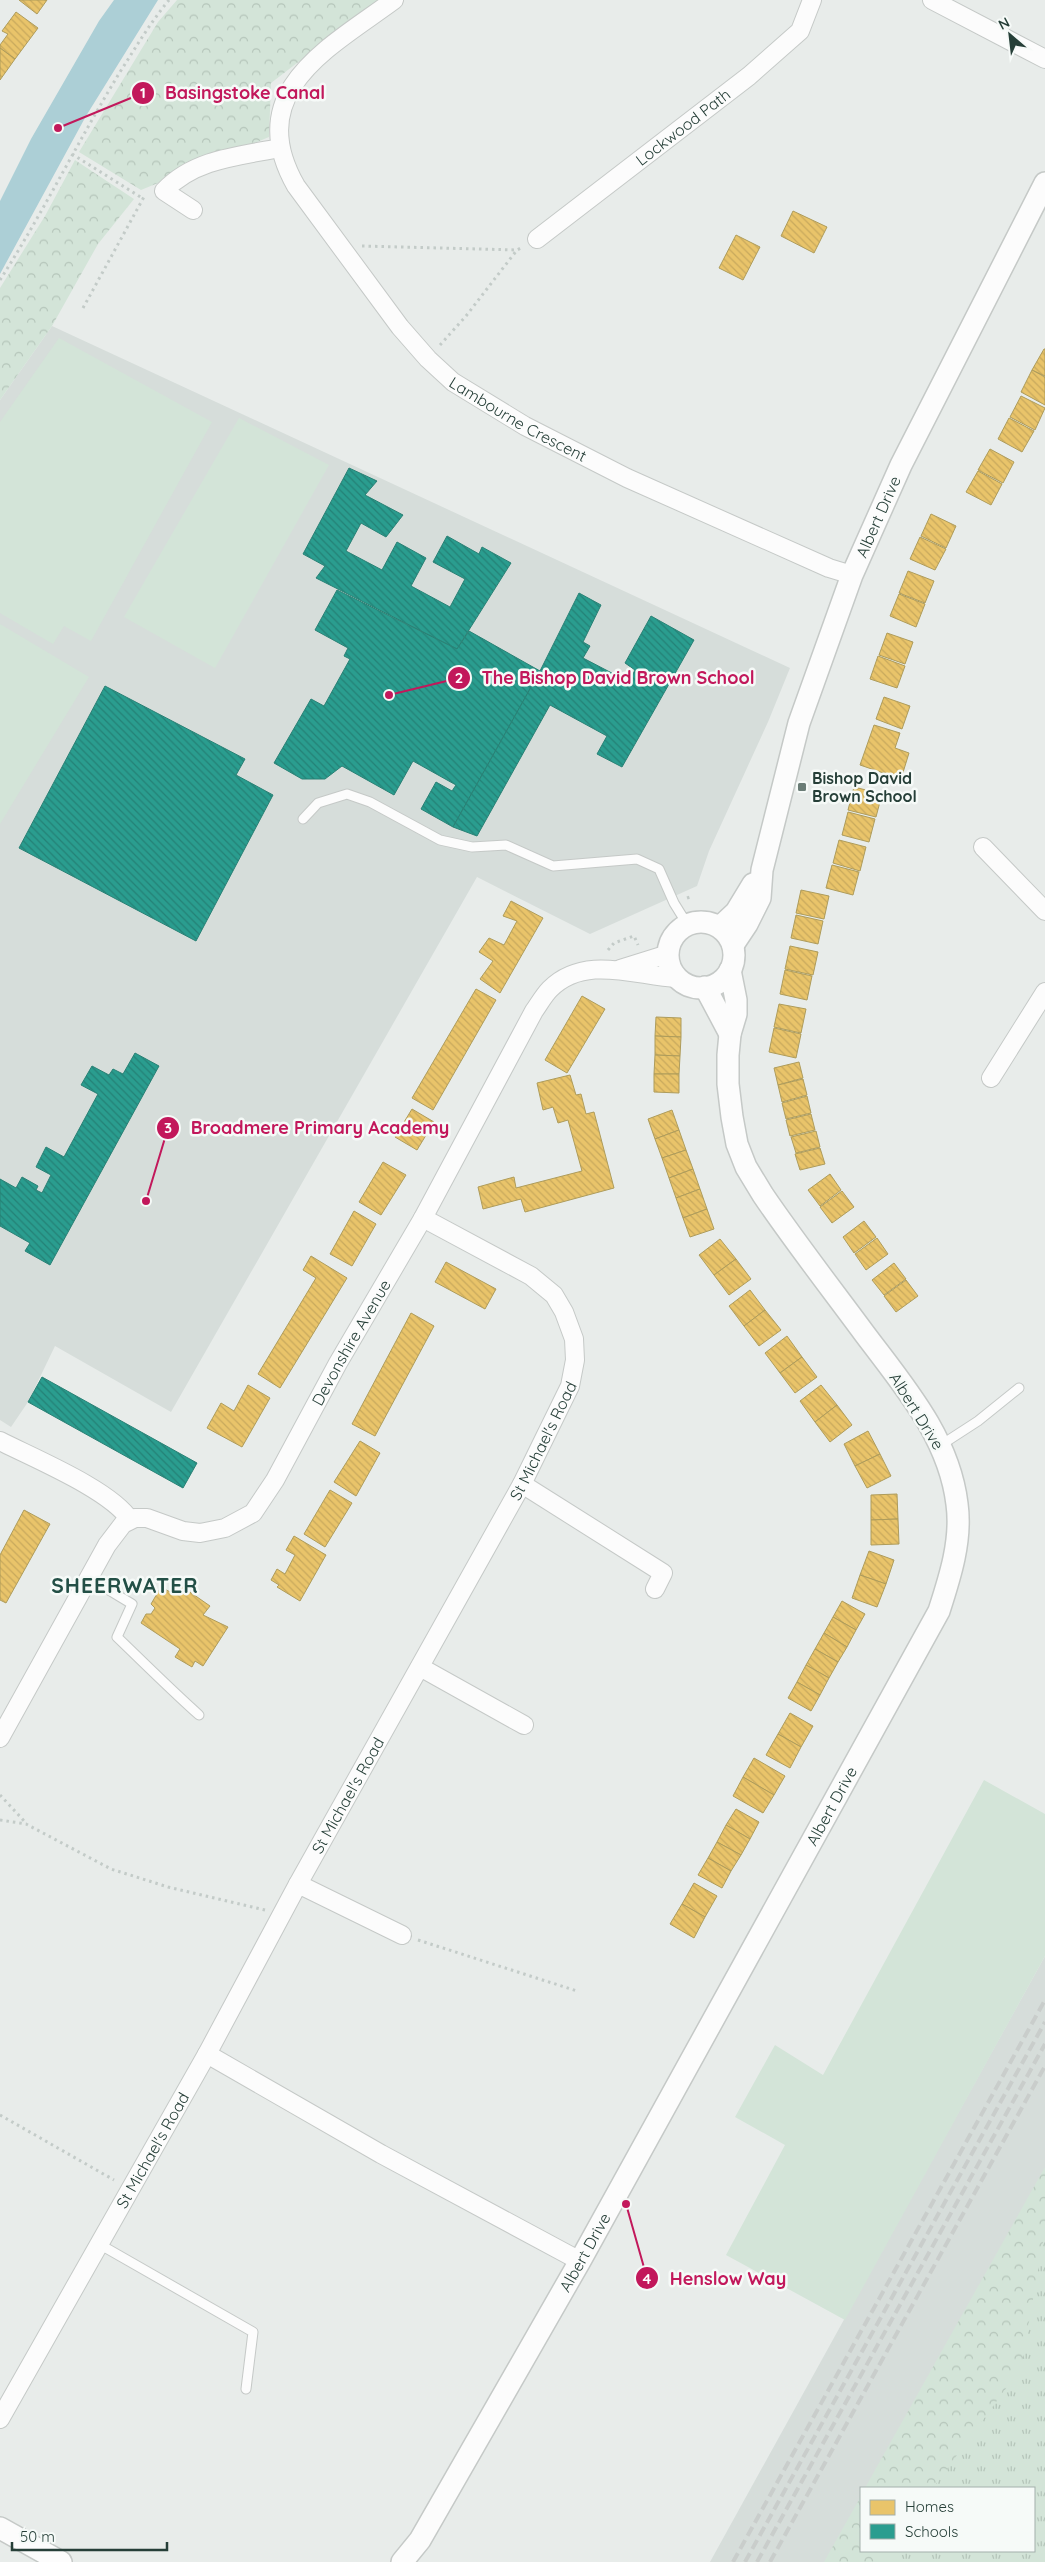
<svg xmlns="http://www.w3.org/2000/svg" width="1045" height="2562" viewBox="0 0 1045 2562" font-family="Quicksand,sans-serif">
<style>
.built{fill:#d6ddda}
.grass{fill:url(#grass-tufts)}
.forest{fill:url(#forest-crowns)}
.green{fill:#d3e4d8}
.water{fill:#accfd6}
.homes{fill:url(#homes-back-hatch);stroke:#ae9c5b}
.schools{fill:url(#schools-back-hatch);stroke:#298175}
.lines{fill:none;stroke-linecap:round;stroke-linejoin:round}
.service-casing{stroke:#c5c9c7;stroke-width:11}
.minor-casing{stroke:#c5c9c7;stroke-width:20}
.tertiary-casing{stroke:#c5c9c7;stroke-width:24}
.path{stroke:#c3cbc8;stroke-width:3;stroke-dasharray:2.5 4;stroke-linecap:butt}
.service{stroke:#fcfcfc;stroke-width:9}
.minor{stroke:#fcfcfc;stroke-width:18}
.tertiary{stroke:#fcfcfc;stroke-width:21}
.rail{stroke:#c9cdcb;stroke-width:4;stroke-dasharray:10 5;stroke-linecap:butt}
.poi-dot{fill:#6a7c76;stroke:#f6faf8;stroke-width:2}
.labels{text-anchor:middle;stroke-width:5;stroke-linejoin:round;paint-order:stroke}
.street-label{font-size:16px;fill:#263f38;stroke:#f6faf8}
.poi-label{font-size:16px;font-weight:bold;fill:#263f38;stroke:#f6faf8;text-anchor:start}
.district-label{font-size:21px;font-weight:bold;letter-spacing:1px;fill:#234f46;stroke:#f6faf8}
.leader{fill:none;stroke:#c2185b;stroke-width:2}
.callout-dot{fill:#c2185b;stroke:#f6faf8;stroke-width:2}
.mark-label{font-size:15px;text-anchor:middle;font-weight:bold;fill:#fff}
.callout-label{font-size:18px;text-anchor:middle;font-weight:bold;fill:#c2185b;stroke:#f6faf8;stroke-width:5;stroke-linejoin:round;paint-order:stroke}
</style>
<defs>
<pattern id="grass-tufts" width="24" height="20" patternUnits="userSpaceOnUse" patternTransform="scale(1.25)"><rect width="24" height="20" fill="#d3e4d8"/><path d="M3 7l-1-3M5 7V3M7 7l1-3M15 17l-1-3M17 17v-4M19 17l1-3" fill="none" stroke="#b5c5ba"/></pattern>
<pattern id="forest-crowns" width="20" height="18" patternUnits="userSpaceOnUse" patternTransform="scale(1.25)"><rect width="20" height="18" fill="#d3e4d8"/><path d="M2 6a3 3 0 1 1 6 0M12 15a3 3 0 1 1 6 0" fill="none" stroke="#b5c5ba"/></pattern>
<pattern id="homes-back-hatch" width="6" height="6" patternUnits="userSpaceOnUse" patternTransform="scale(1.25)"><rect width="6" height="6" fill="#e9c46a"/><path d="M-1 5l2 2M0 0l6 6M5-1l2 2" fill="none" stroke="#c8a95d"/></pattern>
<pattern id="schools-back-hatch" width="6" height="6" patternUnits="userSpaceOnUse" patternTransform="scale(1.25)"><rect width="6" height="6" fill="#2a9d8f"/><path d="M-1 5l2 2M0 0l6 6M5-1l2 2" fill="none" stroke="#248176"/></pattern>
</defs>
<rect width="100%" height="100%" fill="#e8ecea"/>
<g class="built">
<path d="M52,326L790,668L768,722L709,851L697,886L590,934L477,877L171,1412L55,1346L28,1402L11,1427L0,1420V400Z"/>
<path d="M1045,1956V2181L877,2488H861V2517L837,2562H710Z"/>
</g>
<path class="grass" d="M1045,2181V2562H837L861,2551H1034V2488H877Z"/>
<g class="forest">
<path d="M177,0H379L271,83L269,137L141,190L79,152L158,22Z"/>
<path d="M75,160L134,199L98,244L52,326L0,400V288L45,216Z"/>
<path d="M1045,2167V2230L1021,2368L933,2488H865Z"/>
<path d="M861,2496V2551H888L879,2562H824Z"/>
</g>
<g class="green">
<path d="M59,338L212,422L91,641L64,626L53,644L0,613V422Z"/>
<path d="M239,418L329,465L215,668L124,617Z"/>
<path d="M0,624L89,677L0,824Z"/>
<path d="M984,1780L1045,1814V1956L845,2320L726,2255L785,2145L735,2117L775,2045L823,2075Z"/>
</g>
<path class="water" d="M114,0H158L86,116L0,274V201L31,139L99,21Z"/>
<g class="homes">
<path d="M19,0H47L37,14Z"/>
<path d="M16,12L38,28L15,59L0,48V45L8,34L2,31Z"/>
<path d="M0,48L15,59L0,80Z"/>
<path d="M793,211L827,227L814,253L781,236Z"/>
<path d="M736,235L760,247L743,280L719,268Z"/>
<path d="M1044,349H1045V376L1032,370Z"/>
<path d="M1032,370L1045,377V405L1021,392Z"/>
<path d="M1021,396L1045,408L1035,430L1010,417Z"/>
<path d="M1009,418L1034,431L1022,452L998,439Z"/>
<path d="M990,449L1014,462L1003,483L978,470Z"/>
<path d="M978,471L1002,484L991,505L966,492Z"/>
<path d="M931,514L956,526L946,548L921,536Z"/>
<path d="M920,537L946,549L935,570L910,559Z"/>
<path d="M908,571L934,581L925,603L899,593Z"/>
<path d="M899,594L925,604L916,627L890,616Z"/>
<path d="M887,633L913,642L905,664L879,655Z"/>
<path d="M878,656L905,666L897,688L870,679Z"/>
<path d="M884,697L910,706L902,729L876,719Z"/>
<path d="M874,725L900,733L895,748L909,753L901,779L860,765Z"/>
<path d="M854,787L882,794L876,817L848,810Z"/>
<path d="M848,812L875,819L869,842L842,835Z"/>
<path d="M839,840L866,847L860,871L833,863Z"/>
<path d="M832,865L859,872L853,895L826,888Z"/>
<path d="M801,890L829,896L824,919L796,913Z"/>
<path d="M511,901L543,918L500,993L480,979L493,961L479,952L489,938L504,945L517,921L503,916Z"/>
<path d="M796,915L823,921L818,944L791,938Z"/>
<path d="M790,946L818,952L813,975L785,969Z"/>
<path d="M785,970L812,976L807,1000L780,994Z"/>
<path d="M476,989L496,1000L433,1110L412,1098Z"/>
<path d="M582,996L605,1009L567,1073L545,1060Z"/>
<path d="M779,1004L806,1009L801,1033L774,1027Z"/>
<path d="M656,1017L681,1018V1037L655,1036Z"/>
<path d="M774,1028L801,1034L796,1058L769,1052Z"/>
<path d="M655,1036L681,1037L680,1056L655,1055Z"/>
<path d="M655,1055L680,1056L679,1074H654Z"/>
<path d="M799,1062L803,1078L778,1085L774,1068Z"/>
<path d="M654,1074H679V1093L654,1092Z"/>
<path d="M570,1075L576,1095L581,1094L586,1114L594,1112L614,1188L525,1212L521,1199L483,1209L478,1187L514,1177L516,1188L582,1171L568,1120L558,1123L553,1107L543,1110L537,1083Z"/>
<path d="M803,1079L807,1095L782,1102L778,1085Z"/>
<path d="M807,1096L811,1113L786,1119L782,1103Z"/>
<path d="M412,1109L434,1122L417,1150L395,1137Z"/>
<path d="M672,1110L679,1130L655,1139L648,1119Z"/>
<path d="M811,1114L815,1130L790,1136L786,1120Z"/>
<path d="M679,1130L686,1150L662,1158L655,1139Z"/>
<path d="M816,1131L820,1147L796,1153L791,1137Z"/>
<path d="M820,1148L825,1164L800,1170L795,1154Z"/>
<path d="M686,1150L693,1169L669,1178L662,1158Z"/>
<path d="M383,1162L406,1175L381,1215L359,1202Z"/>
<path d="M693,1169L700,1189L676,1198L669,1178Z"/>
<path d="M830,1174L841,1190L820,1206L808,1190Z"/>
<path d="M700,1189L707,1209L683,1218L676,1198Z"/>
<path d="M842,1191L854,1207L832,1223L820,1207Z"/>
<path d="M707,1209L714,1229L690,1237L683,1218Z"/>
<path d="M354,1211L376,1224L352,1266L330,1254Z"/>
<path d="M864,1221L876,1237L854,1253L843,1237Z"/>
<path d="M877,1238L888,1254L866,1270L855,1254Z"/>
<path d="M720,1239L736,1259L714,1275L699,1255Z"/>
<path d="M311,1256L347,1278L280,1388L258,1374L316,1278L303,1270Z"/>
<path d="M736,1259L751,1279L729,1295L714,1275Z"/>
<path d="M446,1262L496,1289L485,1309L435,1282Z"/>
<path d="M894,1263L906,1279L884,1295L872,1280Z"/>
<path d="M906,1280L918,1296L896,1312L884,1296Z"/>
<path d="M750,1290L765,1310L744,1326L729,1306Z"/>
<path d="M765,1310L781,1330L759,1346L744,1326Z"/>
<path d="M411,1313L434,1326L375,1436L352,1424Z"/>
<path d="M787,1336L802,1357L780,1373L765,1353Z"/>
<path d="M802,1357L817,1377L795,1393L780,1373Z"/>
<path d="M248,1385L270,1398L242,1447L207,1428L221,1403L234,1411Z"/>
<path d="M821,1385L837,1405L815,1422L800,1401Z"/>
<path d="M837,1405L852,1425L830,1442L815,1422Z"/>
<path d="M868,1431L880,1454L855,1466L844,1444Z"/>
<path d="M360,1441L380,1453L356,1496L334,1482Z"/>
<path d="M880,1454L891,1476L867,1488L855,1466Z"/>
<path d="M330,1490L352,1503L325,1547L304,1534Z"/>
<path d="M897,1494L898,1519L871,1520V1495Z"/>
<path d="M24,1510L50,1524L6,1603L0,1600V1555Z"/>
<path d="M898,1519L899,1544L871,1545V1520Z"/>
<path d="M294,1536L326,1555L300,1601L277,1587L279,1585L271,1580L277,1569L285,1574L295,1555L286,1550Z"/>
<path d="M869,1551L894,1560L886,1584L860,1575Z"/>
<path d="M860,1575L886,1584L877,1607L852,1598Z"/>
<path d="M177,1583L210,1606L203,1615L228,1627L203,1666L195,1661L192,1667L175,1657L180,1649L141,1623L146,1614H151L155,1608L151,1604L161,1587L172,1593Z"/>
<path d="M842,1601L865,1614L856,1630L833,1617Z"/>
<path d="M833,1617L856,1630L847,1647L824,1633Z"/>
<path d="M824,1633L847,1647L838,1662L815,1649Z"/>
<path d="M815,1649L838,1662L829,1678L806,1665Z"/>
<path d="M806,1665L829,1678L820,1695L797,1682Z"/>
<path d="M797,1682L820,1695L811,1711L788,1698Z"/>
<path d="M790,1713L813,1726L801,1747L778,1734Z"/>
<path d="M778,1734L801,1747L790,1768L766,1755Z"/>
<path d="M754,1758L785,1776L774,1795L743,1777Z"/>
<path d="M743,1777L774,1795L763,1813L733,1796Z"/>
<path d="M736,1809L759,1822L750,1839L726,1825Z"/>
<path d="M726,1825L750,1839L741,1855L717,1842Z"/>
<path d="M717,1842L741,1855L731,1871L708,1858Z"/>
<path d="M708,1858L731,1871L722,1888L698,1875Z"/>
<path d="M694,1883L717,1896L705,1917L682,1904Z"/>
<path d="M682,1904L705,1917L694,1938L670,1924Z"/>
</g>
<g class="schools">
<path d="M349,468L377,481L365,495L403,515L386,537L361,523L346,551L382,570L397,542L426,558L411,586L450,607L465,579L433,562L447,536L479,554L482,547L511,563L457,649L316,578L325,566L303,554Z"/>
<path d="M337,590L457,649L469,631L540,671L453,827L421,809L436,782L452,791L456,785L413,761L394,795L342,766L325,779H302L274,763L311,699L324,706L350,659L344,656L348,648L315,630Z"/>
<path d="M579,593L601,605L583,642L590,646L583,658L629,682L635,670L625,663L651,616L694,640L622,767L597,754L607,736L550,705L477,836L453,827L540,671Z"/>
<path d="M105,686L245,759L236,775L273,795L196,941L19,848Z"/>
<path d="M135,1053L159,1066L50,1265L25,1251L30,1243L0,1226V1179L16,1188L22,1177L38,1186L36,1190L42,1193L51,1175L36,1167L46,1147L64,1157L98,1094L81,1085L92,1066L109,1075L113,1069L123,1074Z"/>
<path d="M42,1377L197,1463L183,1488L28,1402Z"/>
</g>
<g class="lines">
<g class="service-casing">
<g id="service">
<path d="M303,819L318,803L347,794L370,802L440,840L472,847L506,845L553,866L637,859L659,869L674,903L687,924"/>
<path d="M941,1445L978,1421L1019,1388"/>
<path d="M89,1578L132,1604L117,1637C144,1663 171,1690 199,1715"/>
<path d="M99,2244L253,2332L246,2389"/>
</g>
</g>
<g class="minor-casing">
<g id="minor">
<path id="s1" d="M394,0C329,48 242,91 296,186L400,327L428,359L453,382L525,426L627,478L829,568L852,575"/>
<path d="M932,0L1045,59"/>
<path d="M193,210L164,191C194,159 239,156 280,148"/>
<path id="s2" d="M537,239L749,76L800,31L812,0"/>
<path d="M983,847L1045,911"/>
<path d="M620,969L668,954"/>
<path d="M991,1078L1045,992"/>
<path d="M0,1441C33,1458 111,1490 130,1520"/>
<path d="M522,1484L663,1573L655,1589"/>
<path d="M420,1667L524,1725"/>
<path id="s3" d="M0,1738L107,1545L123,1524L135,1518H147L183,1531L200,1533L225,1528L253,1513L275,1480L338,1363L423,1218L534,1011C539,1004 544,995 550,989C585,954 636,976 677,978"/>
<path d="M298,1884L402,1935"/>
<path d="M207,2054L381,2154L580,2261"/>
<path id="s4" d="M0,2419L207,2054L298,1884L522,1484L570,1386L575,1360L574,1339L564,1312L554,1295L531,1276L423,1218"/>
</g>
</g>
<g class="tertiary-casing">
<g id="tertiary">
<circle cx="701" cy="955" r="33"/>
<path d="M720,927L736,912L753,884"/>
<path id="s5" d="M733,945L747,924L760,898L762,870L799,723L852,575L901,465L1045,183"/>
<path d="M705,987L730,1034"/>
<path d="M0,2528L61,2562"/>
<path id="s6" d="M402,2562L420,2540L580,2261L939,1611C950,1577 962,1540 957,1504C949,1437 903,1385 864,1333C830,1287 795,1242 763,1195L746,1167L737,1144L732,1117L728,1084V1055L730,1034L736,1014V1000L730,970"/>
</g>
</g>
<g class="path">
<path d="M72,154L142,198"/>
<path d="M362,246L517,250L521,248"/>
<path d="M0,280C43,213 78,141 120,72C136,47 150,23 169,0"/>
<path d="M83,308L145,195"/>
<path d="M440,345L466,316L517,250"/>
<path d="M687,898L693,896"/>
<path d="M608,950L614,943L634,936L638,945"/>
<path d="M0,1795L26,1823"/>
<path d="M0,1820L26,1824L111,1869L168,1887L265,1910"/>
<path d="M418,1940L577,1991"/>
<path d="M0,2115L114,2180"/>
</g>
<use href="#service" class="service"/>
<use href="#minor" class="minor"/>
<use href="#tertiary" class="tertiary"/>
<g class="rail">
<path d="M733,2562L1045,2000"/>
<path d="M745,2562L1045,2022"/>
<path d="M757,2562L1045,2044"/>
<path d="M770,2562L1045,2066"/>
</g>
</g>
<rect class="poi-dot" x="797" y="782" width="10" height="10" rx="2.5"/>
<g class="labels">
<g class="street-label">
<text dy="6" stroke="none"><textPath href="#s2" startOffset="184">Lockwood Path</textPath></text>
<text dy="6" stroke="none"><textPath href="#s1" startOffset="566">Lambourne Crescent</textPath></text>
<text dy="6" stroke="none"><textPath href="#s5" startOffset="455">Albert Drive</textPath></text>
<text dy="6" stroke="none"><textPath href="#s3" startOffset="582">Devonshire Avenue</textPath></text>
<text transform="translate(917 1411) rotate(58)" y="6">Albert Drive</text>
<text dy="6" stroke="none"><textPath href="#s4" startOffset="1119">St Michael's Road</textPath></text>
<text dy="6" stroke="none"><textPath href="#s4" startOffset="714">St Michael's Road</textPath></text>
<text dy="6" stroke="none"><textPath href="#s6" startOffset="870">Albert Drive</textPath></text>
<text dy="6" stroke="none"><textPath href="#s4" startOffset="309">St Michael's Road</textPath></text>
<text dy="6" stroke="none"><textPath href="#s6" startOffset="360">Albert Drive</textPath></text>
</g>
<g class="poi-label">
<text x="812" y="784">Bishop David<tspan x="812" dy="18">Brown School</tspan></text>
</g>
<g class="district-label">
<text x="125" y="1593">SHEERWATER</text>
</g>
</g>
<path class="leader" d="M58 128L143 93M389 695L459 678M146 1201L168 1128M626 2204L647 2278"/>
<g class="callout-dot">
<circle cx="58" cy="128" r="5"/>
<circle cx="389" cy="695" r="5"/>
<circle cx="146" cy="1201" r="5"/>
<circle cx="626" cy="2204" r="5"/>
<circle cx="143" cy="93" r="12"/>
<circle cx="459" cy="678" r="12"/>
<circle cx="168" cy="1128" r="12"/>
<circle cx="647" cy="2278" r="12"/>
</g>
<g class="mark-label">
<text x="143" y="98">1</text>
<text x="459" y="683">2</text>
<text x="168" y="1133">3</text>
<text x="647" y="2284">4</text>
</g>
<g class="callout-label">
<text x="245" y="99">Basingstoke Canal</text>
<text x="618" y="684">The Bishop David Brown School</text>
<text x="320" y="1134">Broadmere Primary Academy</text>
<text x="728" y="2285">Henslow Way</text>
</g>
<rect x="860" y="2487" width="175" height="65" fill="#f6faf8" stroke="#a3afab"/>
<rect x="870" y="2500" width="25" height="15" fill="#e9c46a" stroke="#a3afab"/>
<text x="905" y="2512" font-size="15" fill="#263f38">Homes</text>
<rect x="870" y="2524" width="25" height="15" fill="#2a9d8f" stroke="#a3afab"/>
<text x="905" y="2537" font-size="15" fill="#263f38">Schools</text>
<g transform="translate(1010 35) rotate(332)" stroke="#f6faf8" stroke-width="4" paint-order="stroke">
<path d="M0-4L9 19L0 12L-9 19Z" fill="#263f38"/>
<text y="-8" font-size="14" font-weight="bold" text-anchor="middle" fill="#263f38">N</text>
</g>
<path d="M12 2542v8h155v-8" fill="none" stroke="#263f38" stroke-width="2.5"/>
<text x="20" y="2542" font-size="15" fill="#263f38" stroke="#f6faf8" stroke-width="4" paint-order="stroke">50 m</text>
</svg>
